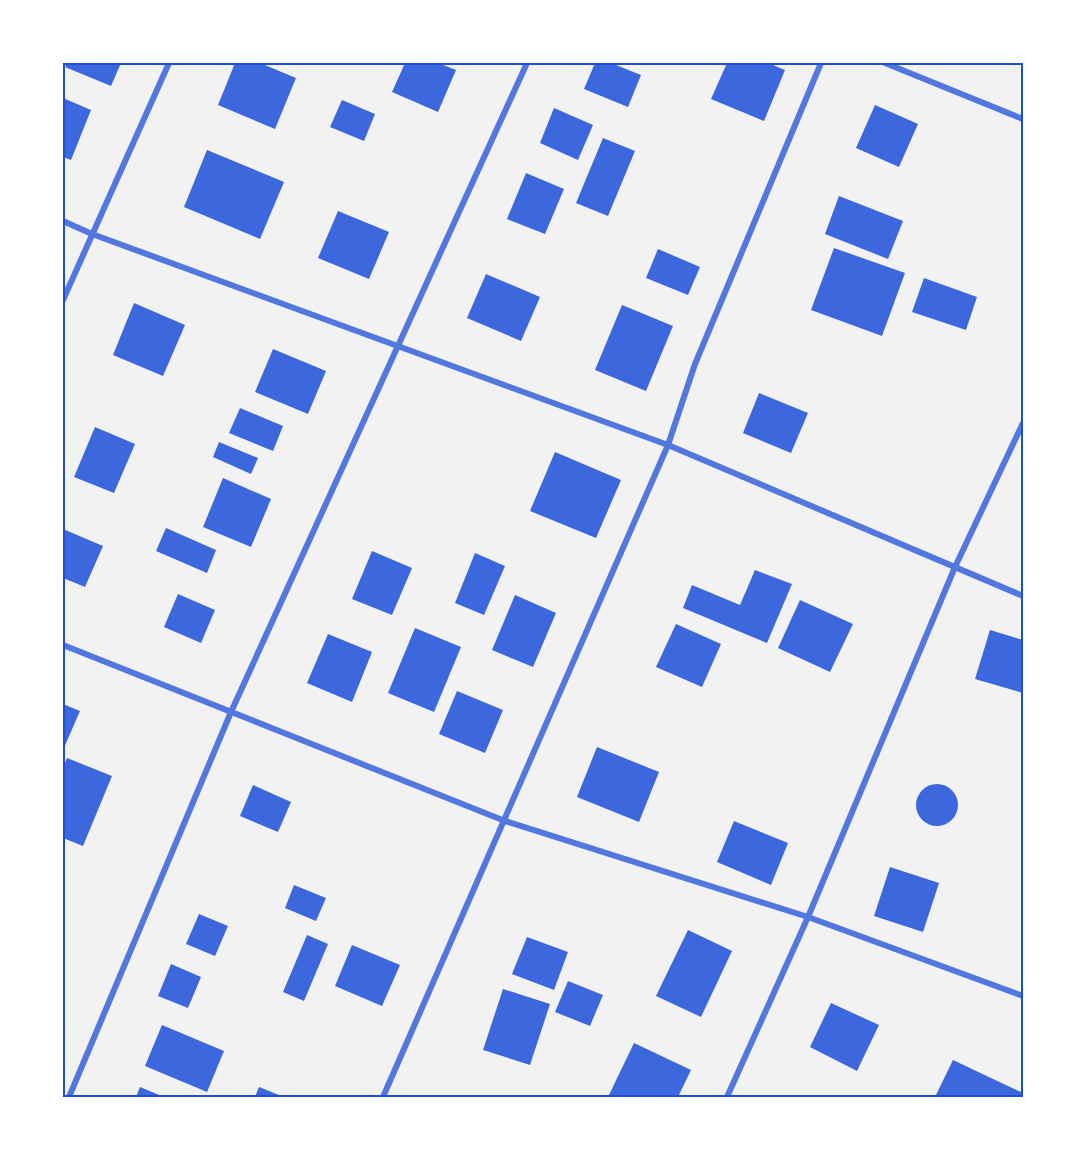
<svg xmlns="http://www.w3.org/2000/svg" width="1086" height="1160" viewBox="0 0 1086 1160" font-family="'DejaVu Sans',sans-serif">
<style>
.building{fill:#3d67dc}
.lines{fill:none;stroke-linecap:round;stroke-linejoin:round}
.minor{stroke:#5277de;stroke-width:6}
.neatline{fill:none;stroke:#1d4ed8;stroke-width:2}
</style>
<rect width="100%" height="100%" fill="#f2f2f2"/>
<g class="building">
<path d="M67,63H121L111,86L65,67Z"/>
<path d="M235,63H260L296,78L275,129L218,105Z"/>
<path d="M405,63H438L456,70L438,112L392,92Z"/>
<path d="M595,63H611L641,75L628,107L584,89Z"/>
<path d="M727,63H768L785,70L764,121L711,99Z"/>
<path d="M63,98L91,110L71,160L63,157Z"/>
<path d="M342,100L375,114L364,141L330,127Z"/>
<path d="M875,105L918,124L899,167L856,148Z"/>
<path d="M554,108L593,125L578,160L540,143Z"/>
<path d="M603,138L635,151L608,216L576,203Z"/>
<path d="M207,150L284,182L260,239L184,207Z"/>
<path d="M526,173L564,189L545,234L507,219Z"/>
<path d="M839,196L903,221L888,259L825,234Z"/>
<path d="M338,211L389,232L369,279L318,258Z"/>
<path d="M834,248L905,273L882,336L811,310Z"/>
<path d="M658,249L700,267L688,295L646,278Z"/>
<path d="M486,274L540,297L521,341L467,318Z"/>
<path d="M924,278L977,297L966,330L912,312Z"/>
<path d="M134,303L185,325L163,376L113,355Z"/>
<path d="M622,305L673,326L646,391L595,370Z"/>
<path d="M273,349L326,371L308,414L255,392Z"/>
<path d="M759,393L808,413L791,453L743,433Z"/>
<path d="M240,408L283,426L273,451L229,433Z"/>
<path d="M95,427L135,444L114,493L74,477Z"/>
<path d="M219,442L258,458L251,474L213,457Z"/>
<path d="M555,452L621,480L596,538L530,511Z"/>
<path d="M223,478L271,499L251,547L203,527Z"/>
<path d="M166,528L216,550L207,573L156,551Z"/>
<path d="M63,529L103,546L85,587L63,578Z"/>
<path d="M372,551L412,568L392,615L352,599Z"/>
<path d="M475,553L505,566L484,615L455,603Z"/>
<path d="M755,570L792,584L767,643L683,608L692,585L740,605Z"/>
<path d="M178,594L215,610L201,643L164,627Z"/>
<path d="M515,595L556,613L533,667L492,650Z"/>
<path d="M800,600L853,624L830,672L778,648Z"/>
<path d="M676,624L721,644L702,687L656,667Z"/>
<path d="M415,628L461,647L434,712L388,693Z"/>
<path d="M990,630L1023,640V693L975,679Z"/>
<path d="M328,634L372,652L352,702L307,683Z"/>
<path d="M457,691L503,710L485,753L439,734Z"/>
<path d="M63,704L80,711L63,750Z"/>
<path d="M597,747L659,772L639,822L577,797Z"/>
<path d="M67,758L112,776L83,846L63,838V768Z"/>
<circle cx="937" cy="805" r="21"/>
<path d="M253,785L291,802L278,832L240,816Z"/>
<path d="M734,821L788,843L771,885L717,862Z"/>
<path d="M890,867L939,883L923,932L874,916Z"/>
<path d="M294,885L326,898L316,921L285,908Z"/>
<path d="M199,914L228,926L215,956L186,944Z"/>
<path d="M688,930L732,951L701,1017L656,996Z"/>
<path d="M307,935L328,944L304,1001L283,992Z"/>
<path d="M527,937L568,952L554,990L512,974Z"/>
<path d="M352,945L400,965L382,1006L335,986Z"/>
<path d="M171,964L201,977L188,1008L158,996Z"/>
<path d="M568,981L603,995L590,1026L555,1012Z"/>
<path d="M503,989L550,1004L530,1065L483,1050Z"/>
<path d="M831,1003L879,1025L857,1071L810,1047Z"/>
<path d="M162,1025L224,1051L207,1092L145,1066Z"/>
<path d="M634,1043L691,1070L678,1097H608Z"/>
<path d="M953,1060L1023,1093L1022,1097H935Z"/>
<path d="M140,1087L164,1097H136Z"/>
<path d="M259,1087L284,1097H255Z"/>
</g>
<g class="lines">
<g class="minor">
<path d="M885,63L1023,119"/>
<path d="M63,221L92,234L668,445L1023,596"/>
<path d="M63,300L169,63"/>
<path d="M63,645L505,821L808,917L1023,996"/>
<path d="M69,1097L231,712L527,63"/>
<path d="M383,1097L668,445L695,364L821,63"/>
<path d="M727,1097L808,917L955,567L1023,423"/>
</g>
</g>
<rect width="1086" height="1160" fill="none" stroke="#ffffff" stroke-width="129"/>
<rect x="64" y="64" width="958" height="1032" class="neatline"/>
</svg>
